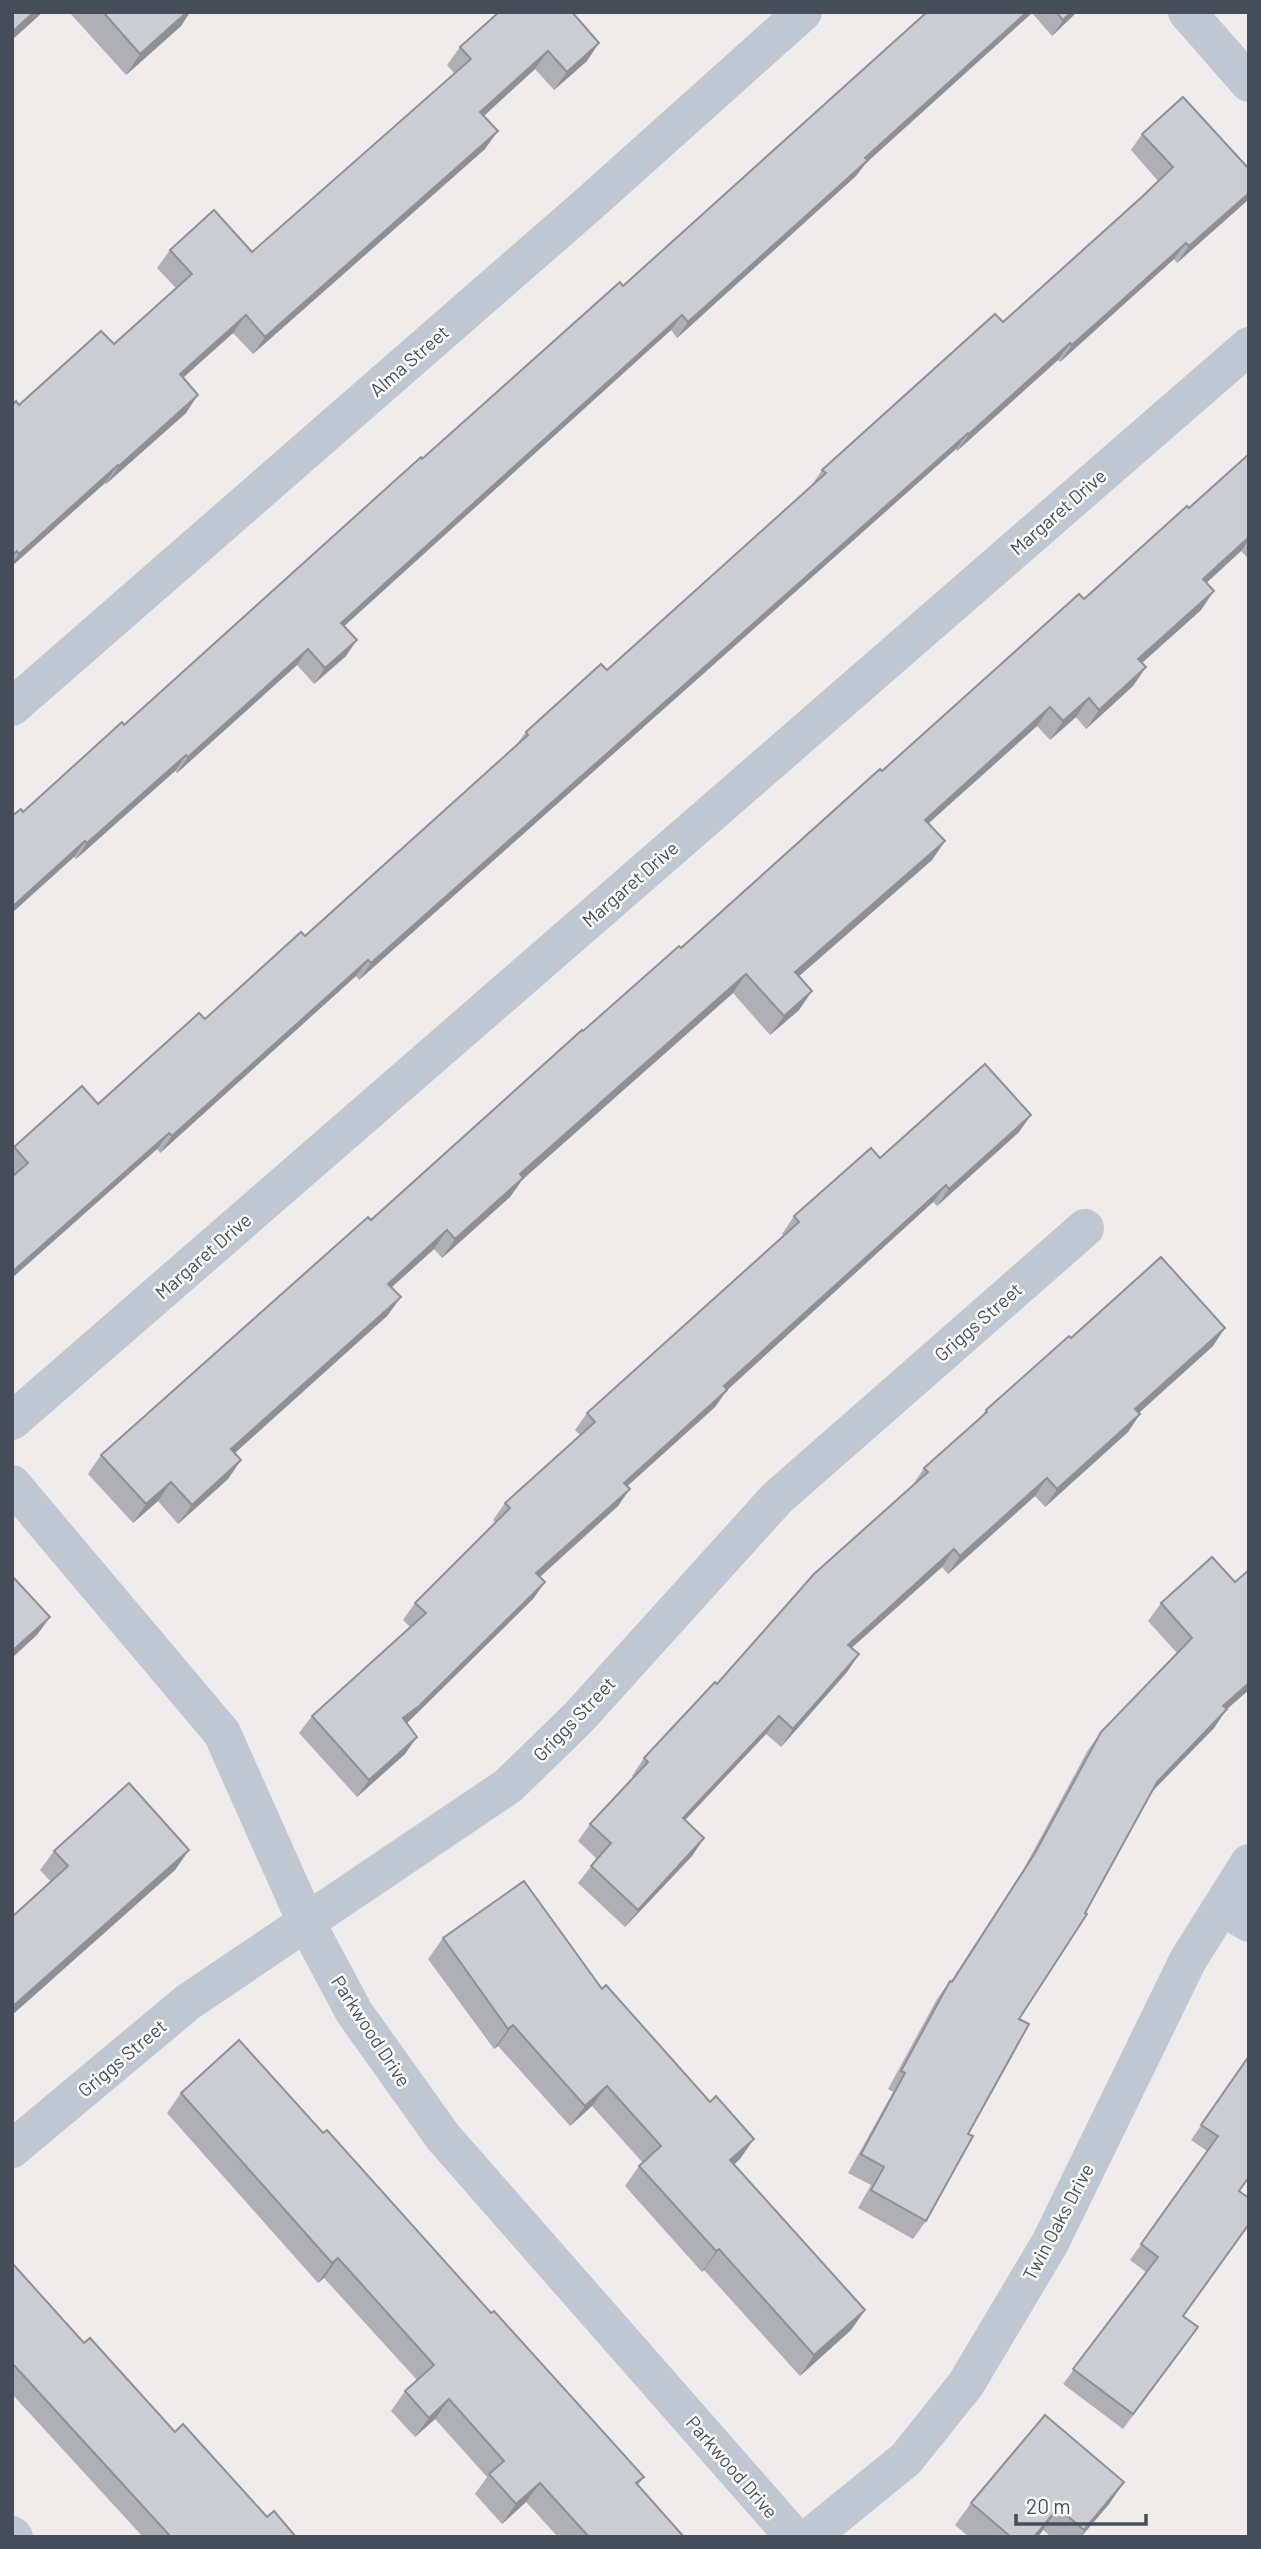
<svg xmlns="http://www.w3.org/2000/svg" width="1261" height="2549" viewBox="0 0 1261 2549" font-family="Barlow,sans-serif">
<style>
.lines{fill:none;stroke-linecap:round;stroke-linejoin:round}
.minor{stroke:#bec7d2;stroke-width:38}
.wall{fill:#afb0b6}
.shaded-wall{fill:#8e9094}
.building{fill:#cbcdd4;stroke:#8e9094;stroke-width:2}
.labels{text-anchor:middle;stroke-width:5;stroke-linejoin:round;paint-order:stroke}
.street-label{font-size:19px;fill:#444d59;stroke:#fff}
</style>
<rect width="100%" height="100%" fill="#efeceb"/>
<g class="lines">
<g class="minor">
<path d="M1187,12L1249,83"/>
<path d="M12,707L591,202L803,12"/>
<path d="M12,1421L1249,346"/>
<path d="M12,1484L222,1733L307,1924L354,2012L443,2137L794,2537"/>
<path d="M1222,1907L1249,1923"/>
<path d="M12,2149L188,2002L508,1786L578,1718L777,1498L1085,1228"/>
<path d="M12,2535L14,2537"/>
<path d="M810,2537L906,2459L966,2384L1050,2243L1188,1960L1249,1863"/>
</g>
</g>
<g class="wall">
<path d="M69,12H190L181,26L126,75Z"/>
<path d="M499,12L587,61L554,90L535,69L484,116L485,149L253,354L233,333L183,378L186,413L106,484L105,483L12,566V405H19L114,344L176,288L157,268L170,250L252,252L455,74L447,65L460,47Z"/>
<path d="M927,12H1077L1052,36L1032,13L866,163L856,176L677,338L671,330L344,626L346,656L314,684L297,665L177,773L175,771L76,859L23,812L124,725L422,459L623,286Z"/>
<path d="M1142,134L1249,199L1177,263L1174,259L1060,362L1058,360L957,451L956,449L359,980L356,976L160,1153L157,1149L12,1278V1177L14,1176L12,1175V1150L14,1147L98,1104L205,1019L305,936L516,745L526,732L607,670L811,486L822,470L1003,322L1158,181L1131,150Z"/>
<path d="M1249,454V555L1247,557L1241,551L1206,583L1201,610L1142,663L1146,667L1133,686L1086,729L1076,717L1050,740L1037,726L929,823L945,841L932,860L799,976L812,991L799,1010L770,1035L733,993L522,1180L510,1197L442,1258L434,1249L392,1287L401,1297L387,1316L235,1453L241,1460L228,1479L178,1524L158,1501L133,1523L88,1474L101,1455L371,1220L583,1031L681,948L882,771L1189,508Z"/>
<path d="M1019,1132L937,1206L933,1202L727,1390L715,1407L627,1486L618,1506L540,1577L545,1582L533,1599L407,1723L405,1754L357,1797L299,1733L312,1716L410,1627L403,1620L415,1603L496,1523L493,1520L505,1503L580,1435L575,1430L587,1413L784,1236L782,1234L794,1216L880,1158Z"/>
<path d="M1071,1338L1213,1346L1139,1413L1140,1414L1128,1432L1045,1507L1035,1496L948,1574L942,1567L851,1648L859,1654L847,1672L781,1747L766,1734L685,1820L704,1838L692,1856L625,1927L578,1883L597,1859L578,1841L590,1824L633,1777L632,1776L644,1758L912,1486L924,1468L981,1417L986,1410Z"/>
<path d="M1212,1557L1226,1710L1214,1728L1150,1793L1019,2019L968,2134L926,2221L913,2239L858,2208L871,2185L848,2173L893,2092L888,2089L937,1999L950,1981H951L1022,1872L1088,1750L1101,1732L1177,1653L1148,1621L1161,1603Z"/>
<path d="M189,1850L175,1870L12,2015V1917L51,1882L40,1870L54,1851Z"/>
<path d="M443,1938L602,1989L740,2159L734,2164L865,2310L851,2330L800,2376L704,2270L702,2272L625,2186L639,2166L643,2163L592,2106L570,2126L498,2046L494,2049L428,1959Z"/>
<path d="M1249,2056L1239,2191L1183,2316L1187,2343L1123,2429L1063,2384L1146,2272L1130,2260L1207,2151L1191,2140Z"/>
<path d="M181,2093L323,2133L644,2477L638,2485L684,2537H558L526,2502L502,2524L475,2494L487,2477L435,2419L415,2437L391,2411L405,2391L417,2380L324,2278L318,2283L167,2113Z"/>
<path d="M12,2263L84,2343L175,2432L267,2517L296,2537H143L12,2394Z"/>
<path d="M1124,2482L1109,2504L1081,2537H1051L1043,2530L1038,2537H969L955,2525L971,2503Z"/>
</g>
<g class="shaded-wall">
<path d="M34,12H43L12,40V32Z"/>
<path d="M187,12H190L181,26L126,75L140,54Z"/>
<path d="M1027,12H1033L866,163L856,176L677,338L688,322L865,158Z"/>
<path d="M1071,12H1077L1052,36L1063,20Z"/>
<path d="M599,43L587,61L554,90L567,72Z"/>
<path d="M548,51L535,69L468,130L480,112Z"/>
<path d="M498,131L485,149L253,354L265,337Z"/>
<path d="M1249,193V199L1177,263L1189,246Z"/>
<path d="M1186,243L1174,259L1060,362L1072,345Z"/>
<path d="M246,315L233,333L167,392L180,374Z"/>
<path d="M682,315L671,330L330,639L341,623Z"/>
<path d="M1070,343L1058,360L957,451L969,434Z"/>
<path d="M198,395L186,413L106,484L119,466Z"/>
<path d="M968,433L956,449L359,980L371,963Z"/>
<path d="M118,465L105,483L12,566V563L19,554Z"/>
<path d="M1249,537V540L1241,551L1190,598L1203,579Z"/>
<path d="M1214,591L1201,610L1125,678L1138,659Z"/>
<path d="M357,640L346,656L314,684L325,668Z"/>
<path d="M308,649L297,665L177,773L188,757Z"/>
<path d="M1146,667L1133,686L1086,729L1099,710Z"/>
<path d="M1089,698L1076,717L1050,740L1063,721Z"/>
<path d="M1050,707L1037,726L912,838L925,820Z"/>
<path d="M186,755L175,771L76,859L87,843Z"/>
<path d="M85,841L74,857L12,913V907Z"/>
<path d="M945,841L932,860L782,991L795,972Z"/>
<path d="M368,960L356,976L160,1153L172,1136Z"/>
<path d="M746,974L733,993L522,1180L510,1197L442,1258L455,1239L520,1174Z"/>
<path d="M812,991L799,1010L770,1035L784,1016Z"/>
<path d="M1031,1115L1019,1132L937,1206L949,1189Z"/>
<path d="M169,1133L157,1149L12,1278V1272Z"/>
<path d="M946,1185L933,1202L712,1404L724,1386Z"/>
<path d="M447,1230L434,1249L375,1302L388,1284Z"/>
<path d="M401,1297L387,1316L218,1468L231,1449Z"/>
<path d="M1225,1328L1213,1346L1123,1427L1135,1409Z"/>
<path d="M727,1390L715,1407L612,1500L624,1483Z"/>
<path d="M1140,1414L1128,1432L1045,1507L1057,1489Z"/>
<path d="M241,1460L228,1479L178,1524L192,1505Z"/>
<path d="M1047,1478L1035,1496L948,1574L960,1556Z"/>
<path d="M171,1482L158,1501L133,1523L146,1504Z"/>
<path d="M630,1489L618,1506L524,1591L536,1573Z"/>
<path d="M954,1549L942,1567L836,1662L848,1645Z"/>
<path d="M545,1582L533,1599L406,1724L403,1718Z"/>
<path d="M50,1617L37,1635L12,1658V1651Z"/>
<path d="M859,1654L847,1672L781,1747L793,1729Z"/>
<path d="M1249,1683V1690L1226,1710L1214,1728L1144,1800L1157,1782L1223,1706Z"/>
<path d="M779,1716L766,1734L670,1836L683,1818Z"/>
<path d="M417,1737L405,1754L357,1797L369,1780Z"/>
<path d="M704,1838L692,1856L625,1927L638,1910Z"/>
<path d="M189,1850L175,1870L12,2015V2007Z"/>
<path d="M513,2025L498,2046L494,2049L508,2029Z"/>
<path d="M607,2086L592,2106L570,2126L585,2106Z"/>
<path d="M754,2139L740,2159L716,2181L730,2160Z"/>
<path d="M719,2249L704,2270L702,2272L716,2251Z"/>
<path d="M338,2258L324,2278L318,2283L332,2263Z"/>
<path d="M865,2310L851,2330L800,2376L814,2355Z"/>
<path d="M449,2399L435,2419L415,2437L429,2418Z"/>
<path d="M1124,2482L1109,2504L1081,2537H1080Z"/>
<path d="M540,2483L526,2502L502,2524L516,2504Z"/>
<path d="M1058,2508L1038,2537H1034Z"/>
</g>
<g class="building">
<path d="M12,12H34L12,32Z"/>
<path d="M103,12H187L140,54Z"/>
<path d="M499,12H572L599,43L567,72L548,51L480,112L498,131L265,337L246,315L180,374L198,395L119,466L118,465L19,554L17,551L12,555V405L16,401L19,405L101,331L114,344L192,274L170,250L214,210L252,252L471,59L460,47Z"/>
<path d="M927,12H1027L865,158L868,160L688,322L682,315L341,623L357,640L325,668L308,649L188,757L186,755L87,843L85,841L12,907V816L21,809L23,812L122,722L124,725L421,457L422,459L620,282L623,286Z"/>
<path d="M1056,12H1071L1063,20Z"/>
<path d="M1183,97L1249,169V193L1189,246L1186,243L1072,345L1070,343L969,434L968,433L371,963L368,960L172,1136L169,1133L12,1272V1177L28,1163L14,1147L82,1086L98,1104L199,1013L205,1019L301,932L305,936L528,735L526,732L601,664L607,670L826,473L822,470L995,314L1003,322L1143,196L1173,167L1142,134Z"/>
<path d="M1249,454V537L1203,579L1214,591L1138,659L1146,667L1099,710L1089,698L1063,721L1050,707L925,820L945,841L795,972L812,991L784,1016L746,974L520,1174L523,1178L455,1239L447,1230L388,1284L401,1297L231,1449L241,1460L192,1505L171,1482L146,1504L101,1455L368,1217L371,1220L582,1030L583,1031L679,946L681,948L880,769L882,771L1079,594L1084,599L1187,506L1189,508Z"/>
<path d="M985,1064L1031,1115L949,1189L946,1185L724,1386L727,1390L624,1483L630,1489L536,1573L545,1582L419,1706L403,1718L417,1737L369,1780L312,1716L426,1613L415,1603L510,1508L505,1503L595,1422L587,1413L799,1222L794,1216L871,1148L880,1158Z"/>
<path d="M1161,1257L1225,1328L1135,1409L1140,1414L1057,1489L1047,1478L960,1556L954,1549L848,1645L859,1654L793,1729L779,1716L683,1818L704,1838L638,1910L591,1866L611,1843L590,1824L648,1762L644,1758L715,1682L717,1684L814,1574L928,1472L924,1468L987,1412L986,1410L1069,1336L1071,1338Z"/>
<path d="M1212,1557L1235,1582L1249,1570V1683L1223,1706L1227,1709L1157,1782L1085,1913L1087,1914L1019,2019L1029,2024L968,2134L973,2136L926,2221L871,2190L884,2167L861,2154L905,2073L901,2071L950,1981L952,1982L1035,1853L1101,1732L1192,1638L1161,1603Z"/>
<path d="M12,1576L50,1617L12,1651Z"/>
<path d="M129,1783L189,1850L12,2007V1917L68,1866L54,1851Z"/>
<path d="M524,1881L602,1989L606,1985L710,2102L716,2096L754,2139L730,2160L865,2310L814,2355L719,2249L716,2251L639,2166L661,2146L607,2086L585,2106L513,2025L508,2029L443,1938Z"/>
<path d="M239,2040L323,2133L327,2130L491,2313L494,2311L644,2477L636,2483L684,2537H589L540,2483L516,2504L489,2474L504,2461L449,2399L429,2418L405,2391L434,2365L338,2258L332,2263L181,2093Z"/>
<path d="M1249,2056V2177L1239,2191L1249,2198V2224L1183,2316L1198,2327L1133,2414L1073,2369L1158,2257L1141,2244L1218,2136L1201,2125Z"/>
<path d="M12,2263L84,2343L90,2338L175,2432L183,2424L267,2517L274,2511L296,2537H171L12,2363Z"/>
<path d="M1045,2415L1124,2482L1084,2530L1058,2508L1034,2537H1011L971,2503Z"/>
</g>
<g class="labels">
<g class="street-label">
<text transform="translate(409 361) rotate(-41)" y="7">Alma Street</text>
<text transform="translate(1058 512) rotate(-41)" y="7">Margaret Drive</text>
<text transform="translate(630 884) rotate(-41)" y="7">Margaret Drive</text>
<text transform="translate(203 1256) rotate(-41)" y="7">Margaret Drive</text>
<text transform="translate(978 1322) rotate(-41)" y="7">Griggs Street</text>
<text transform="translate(574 1719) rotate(-46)" y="7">Griggs Street</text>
<text transform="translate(371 2031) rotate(57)" y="7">Parkwood Drive</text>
<text transform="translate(122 2058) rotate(-40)" y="7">Griggs Street</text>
<text transform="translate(1058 2222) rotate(-62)" y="7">Twin Oaks Drive</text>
<text transform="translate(732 2467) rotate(49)" y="7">Parkwood Drive</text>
</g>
</g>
<rect width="1261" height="2549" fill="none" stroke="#444d59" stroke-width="28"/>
<path d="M1016 2514v10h130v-10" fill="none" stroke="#444d59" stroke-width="3.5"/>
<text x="1026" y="2514" font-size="21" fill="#444d59" stroke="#ffffff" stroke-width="5" paint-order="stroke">20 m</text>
</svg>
